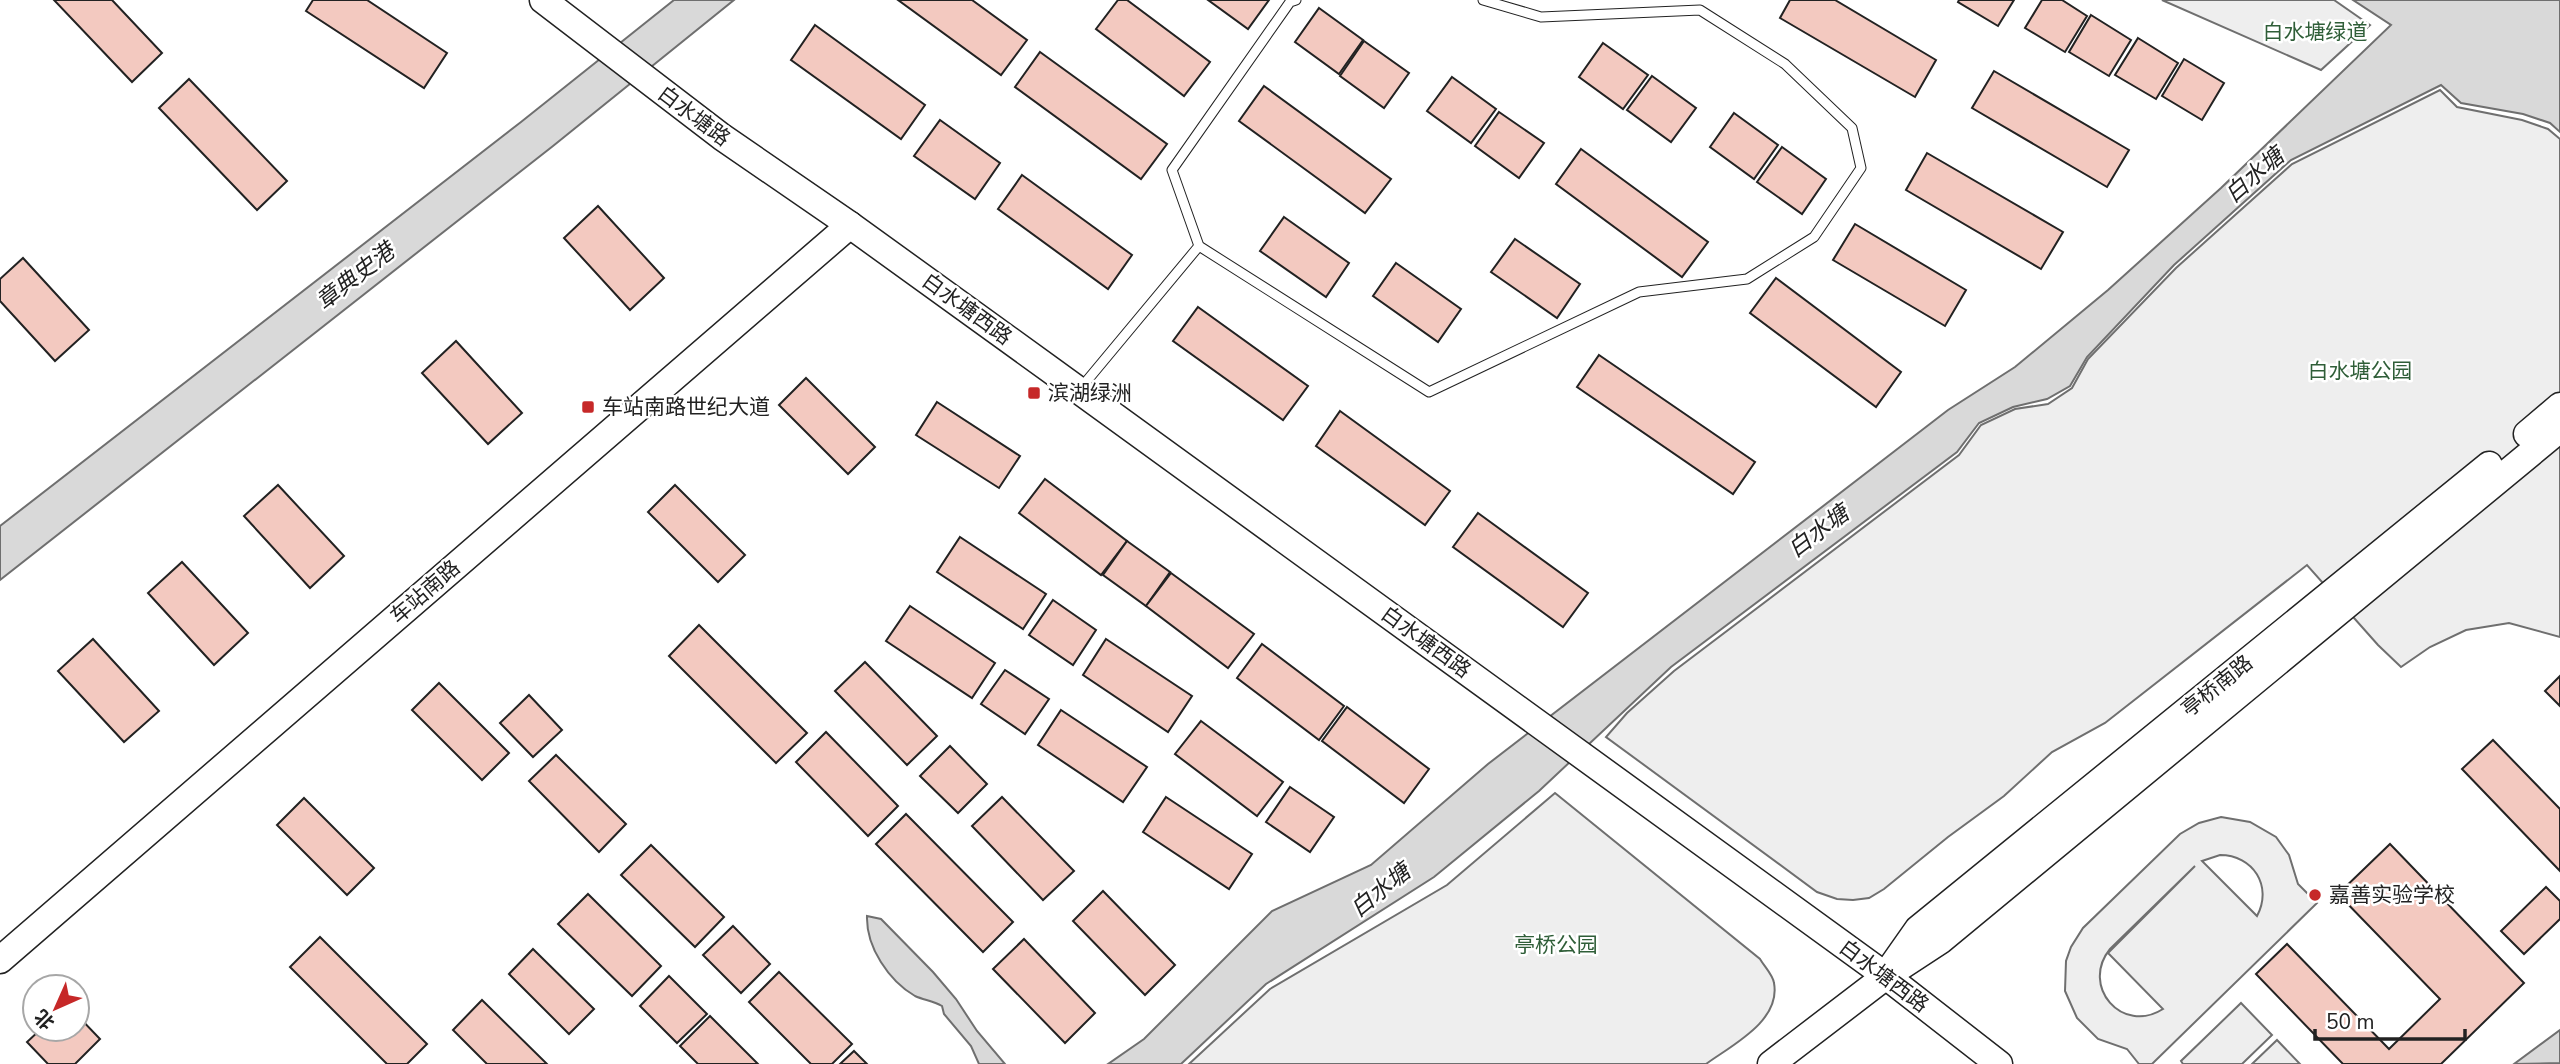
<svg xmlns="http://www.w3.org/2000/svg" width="2560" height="1064" viewBox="0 0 2560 1064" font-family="'Nunito Sans','Noto Sans SC',sans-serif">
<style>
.green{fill:#eee;stroke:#6f6f6f;stroke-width:2;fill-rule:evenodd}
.water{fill:#d9d9d9;stroke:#6f6f6f;stroke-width:2}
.building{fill:#f3c9c0;stroke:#222;stroke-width:2}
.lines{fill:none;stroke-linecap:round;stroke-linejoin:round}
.lane-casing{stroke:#222;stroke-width:11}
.secondary-casing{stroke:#222;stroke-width:29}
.lane{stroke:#fff;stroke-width:9}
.secondary{stroke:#fff;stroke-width:26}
.poi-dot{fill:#c62828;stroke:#fff;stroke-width:2.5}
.labels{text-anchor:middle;stroke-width:5;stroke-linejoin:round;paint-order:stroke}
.park-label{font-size:21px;fill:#2f5e38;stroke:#fff}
.street-label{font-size:21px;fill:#222;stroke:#fff}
.poi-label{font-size:21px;fill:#222;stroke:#fff;text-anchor:start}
.water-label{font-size:23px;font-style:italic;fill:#222;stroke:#fff}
</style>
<rect width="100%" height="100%" fill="#fff"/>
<g class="green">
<path d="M2162,0H2334L2370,25L2321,70Z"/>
<path d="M2440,90L2457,107L2522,120L2548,129L2560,139V637L2509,623L2466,630L2430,647L2401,667L2378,645L2307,565L2105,723L2052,752L2004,796L1948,837L1884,889L1869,898L1853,900L1837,899L1817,892L1606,737L1627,713L1674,671L1959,455L1981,425L2015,409L2048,404L2072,388L2088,359L2176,268L2292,164Z"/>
<path d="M1555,793L1760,959C1764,966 1773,975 1774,983C1781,1021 1732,1045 1706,1064H1189L1270,989L1447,885Z"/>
<path d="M2221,817L2250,822L2276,837L2289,855L2298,884L2317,903L2152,1064H2139L2127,1049L2098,1039L2077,1018L2065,991L2066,961L2071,947L2083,928L2180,834L2199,823ZM2220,855C2253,855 2273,886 2257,916L2202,861ZM2195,866L2108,953L2163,1009C2122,1035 2080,986 2110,949Z"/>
<path d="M2241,1003L2272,1035L2242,1064H2183L2181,1061Z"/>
<path d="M2277,1040L2300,1064H2252Z"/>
</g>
<g class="water">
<path d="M674,0H734L553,146L0,580V526L521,122Z"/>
<path d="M2353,0H2560V132L2550,123L2523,114L2461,103L2441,85L2291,160L2174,265L2087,357L2070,386L2047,399L2013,407L1979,423L1957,452L1671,667L1539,791L1434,877L1266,984L1181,1064H1108L1144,1039L1272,911L1371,865L1488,764L1948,410L2015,367L2108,290L2221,188L2391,25Z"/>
<path d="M867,916L881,919L933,972L956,999L977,1031L1005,1064H979L971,1046L944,1014L942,1006C933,1001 924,1000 915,996C889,981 866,947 867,916Z"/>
<path d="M2560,1030V1063L2514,1064Z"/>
</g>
<g class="building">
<path d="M54,0H112L162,53L132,82Z"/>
<path d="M313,0H367L447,53L424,88L306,11Z"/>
<path d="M898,0H972L1027,40L1001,75Z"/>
<path d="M1118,0H1127L1210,62L1184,96L1096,29Z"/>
<path d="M1208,0H1269L1248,29Z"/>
<path d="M1790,0H1835L1936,60L1915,97L1780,18Z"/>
<path d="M1959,0H2014L1998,26L1958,2Z"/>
<path d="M2042,0H2062L2087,16L2065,52L2025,28Z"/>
<path d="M1319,8L1363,40L1339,74L1295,42Z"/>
<path d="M2091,15L2131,40L2109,76L2069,52Z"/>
<path d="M815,25L925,105L901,139L791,60Z"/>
<path d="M2138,38L2178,63L2156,99L2115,75Z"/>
<path d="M1364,41L1409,73L1384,108L1340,76Z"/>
<path d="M1603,43L1648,75L1623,109L1579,77Z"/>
<path d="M1040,52L1167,144L1141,179L1015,87Z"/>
<path d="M2184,59L2224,83L2202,120L2162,96Z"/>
<path d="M1994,71L2129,150L2107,187L1972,108Z"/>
<path d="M1652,76L1696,108L1671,142L1627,110Z"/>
<path d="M1452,77L1496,109L1471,143L1427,111Z"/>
<path d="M189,79L287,181L257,210L159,108Z"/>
<path d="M1264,86L1391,179L1365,213L1239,121Z"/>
<path d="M1499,112L1544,143L1519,178L1475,146Z"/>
<path d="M1734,113L1778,145L1754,179L1710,147Z"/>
<path d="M940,120L1000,163L975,199L914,156Z"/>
<path d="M1782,147L1826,179L1802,214L1757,182Z"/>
<path d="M1581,149L1708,242L1682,277L1556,184Z"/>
<path d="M1927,153L2063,232L2041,269L1906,190Z"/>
<path d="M1022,175L1132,255L1108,289L998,209Z"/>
<path d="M598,206L664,278L630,310L564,238Z"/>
<path d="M1284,217L1349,263L1326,297L1260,251Z"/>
<path d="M1855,224L1966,290L1945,326L1833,260Z"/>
<path d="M1515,239L1580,284L1557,318L1491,272Z"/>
<path d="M23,258L89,330L55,361L0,301V279Z"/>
<path d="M1396,263L1461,309L1438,342L1373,296Z"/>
<path d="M1776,278L1901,372L1876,407L1750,313Z"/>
<path d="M1198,307L1308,386L1283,420L1173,341Z"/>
<path d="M456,341L522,413L488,444L422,373Z"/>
<path d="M1599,355L1755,462L1733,494L1577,387Z"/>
<path d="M806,378L875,447L848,474L779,405Z"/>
<path d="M937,402L1020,456L999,488L916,435Z"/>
<path d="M1340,411L1450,491L1425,525L1316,446Z"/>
<path d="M1045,479L1127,541L1101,575L1019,513Z"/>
<path d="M278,485L344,556L310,588L244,516Z"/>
<path d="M675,485L745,555L718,582L648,512Z"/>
<path d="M1478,513L1588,593L1563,627L1453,547Z"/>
<path d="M960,537L1046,594L1023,629L937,572Z"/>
<path d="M1127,541L1170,572L1146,606L1103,575Z"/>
<path d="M182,562L248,633L214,665L148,593Z"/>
<path d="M1171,573L1254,634L1228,668L1146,606Z"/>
<path d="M1053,600L1096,630L1073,665L1029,635Z"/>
<path d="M910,606L995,663L972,698L886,641Z"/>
<path d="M699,625L807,733L776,763L669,656Z"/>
<path d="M93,639L159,711L124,742L58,671Z"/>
<path d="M1106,639L1192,696L1168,732L1083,675Z"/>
<path d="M1262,644L1344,706L1319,740L1237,678Z"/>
<path d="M865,662L937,736L907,765L835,691Z"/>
<path d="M1005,670L1049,699L1025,734L981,704Z"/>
<path d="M2560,676V706L2545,691Z"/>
<path d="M439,683L509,753L482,780L412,710Z"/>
<path d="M529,695L562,730L533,757L500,723Z"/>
<path d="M1347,707L1429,769L1404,803L1322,741Z"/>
<path d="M1061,710L1147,767L1123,802L1038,745Z"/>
<path d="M1201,721L1283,782L1257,816L1175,754Z"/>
<path d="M826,732L898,806L868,836L796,762Z"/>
<path d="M2493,740L2560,809V871L2462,769Z"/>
<path d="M950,746L987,784L958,813L920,776Z"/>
<path d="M556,755L626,824L599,852L529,781Z"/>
<path d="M1290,787L1334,817L1310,852L1266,822Z"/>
<path d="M1002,797L1074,871L1043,900L972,826Z"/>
<path d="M1166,797L1252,854L1229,889L1143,832Z"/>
<path d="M304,798L374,868L347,895L277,825Z"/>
<path d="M906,814L1013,922L983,952L876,844Z"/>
<path d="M2390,844L2524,983L2441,1064H2343L2256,974L2287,944L2389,1049L2440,999L2338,894Z"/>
<path d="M651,845L724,917L695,947L621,875Z"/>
<path d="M2546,887L2560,901V919L2524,954L2501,931Z"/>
<path d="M1103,891L1175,965L1145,995L1073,921Z"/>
<path d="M588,894L661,966L632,996L558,924Z"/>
<path d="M733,926L770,964L741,993L703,955Z"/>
<path d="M320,937L427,1044L407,1064H387L290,967Z"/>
<path d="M1024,939L1095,1013L1065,1043L993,969Z"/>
<path d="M533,949L594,1009L569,1034L509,974Z"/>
<path d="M779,972L852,1044L832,1064H811L749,1002Z"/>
<path d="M669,976L707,1014L677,1043L640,1006Z"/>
<path d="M482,1000L547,1064H487L453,1030Z"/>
<path d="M77,1015L100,1039L75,1064H48L27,1042L41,1029H77Z"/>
<path d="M710,1016L758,1064H698L680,1046Z"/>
<path d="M854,1051L867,1064H840Z"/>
</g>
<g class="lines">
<g class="lane-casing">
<g id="lane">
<path d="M1296,0L1290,2L1172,170L1199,246L1429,392L1639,292L1747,279L1814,237L1861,168L1852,128L1785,64L1700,10L1541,17L1483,0"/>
<path d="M1080,389L1199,246"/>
</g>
</g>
<g class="secondary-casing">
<g id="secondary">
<path d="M543,0L722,137L850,225L1048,368L1886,976L1999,1064"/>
<path d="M2527,434L2560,406"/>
<path d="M0,960L850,225"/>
<path d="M1892,966L1918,929L2489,465"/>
<path d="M1771,1064L1886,976L1941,940L2560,429"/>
</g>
</g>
<use href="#lane" class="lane"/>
<use href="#secondary" class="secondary"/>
</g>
<g class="poi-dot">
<rect x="1027" y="386" width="14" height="14" rx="3.5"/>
<rect x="581" y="400" width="14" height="14" rx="3.5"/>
<circle cx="2315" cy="895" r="7"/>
</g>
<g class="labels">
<g class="park-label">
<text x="2315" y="39">白水塘绿道</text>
<text x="2360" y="378">白水塘公园</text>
<text x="1556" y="952">亭桥公园</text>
</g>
<g class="street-label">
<text transform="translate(694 116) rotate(37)" y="7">白水塘路</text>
<text transform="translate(967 309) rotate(36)" y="7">白水塘西路</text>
<text transform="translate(425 592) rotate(-41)" y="7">车站南路</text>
<text transform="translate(1426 642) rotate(36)" y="7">白水塘西路</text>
<text transform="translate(2217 686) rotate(-39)" y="7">亭桥南路</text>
<text transform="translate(1884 976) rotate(37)" y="7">白水塘西路</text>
</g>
<g class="poi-label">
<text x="1048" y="400">滨湖绿洲</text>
<text x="602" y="414">车站南路世纪大道</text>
<text x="2329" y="902">嘉善实验学校</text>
</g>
<g class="water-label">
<text transform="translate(2254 175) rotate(-41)" y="8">白水塘</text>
<text transform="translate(355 276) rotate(-38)" y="8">章典史港</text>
<text transform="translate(1818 531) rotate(-37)" y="8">白水塘</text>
<text transform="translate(1380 890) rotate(-39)" y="8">白水塘</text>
</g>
</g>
<g transform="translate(56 1008) rotate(225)"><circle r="33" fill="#ffffff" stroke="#a7a7a7" stroke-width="2"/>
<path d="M0-5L12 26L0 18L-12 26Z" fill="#c62828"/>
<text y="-10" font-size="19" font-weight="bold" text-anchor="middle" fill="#222222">北</text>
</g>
<path d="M2315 1029v10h150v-10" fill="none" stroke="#222222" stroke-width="3.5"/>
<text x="2326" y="1029" font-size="21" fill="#222222" stroke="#ffffff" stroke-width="5" paint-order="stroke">50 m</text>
</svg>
